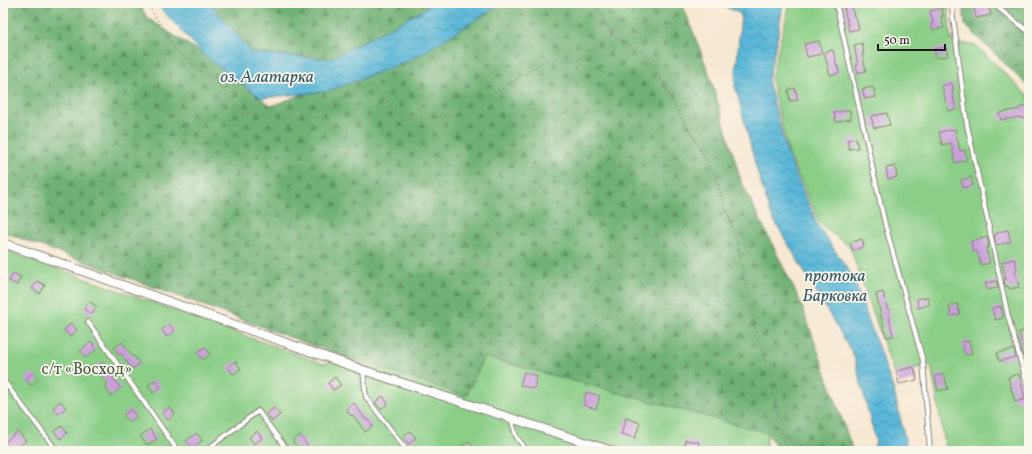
<svg xmlns="http://www.w3.org/2000/svg" width="1032" height="454" viewBox="0 0 1032 454" font-family="Vollkorn,serif">
<style>
.forest{fill:url(#forest-firs);stroke:#466648}
.garden{fill:#8ace87;stroke:#537552}
.water{fill:url(#water-waves);stroke:#3b6a7a}
.building{fill:url(#building-back-hatch)}
.lines{fill:none;stroke-linecap:round;stroke-linejoin:round}
.service-casing{stroke:#898276;stroke-width:6}
.minor-casing{stroke:#898276;stroke-width:10}
.path{stroke:#898276;stroke-width:1.5;stroke-dasharray:1 3;stroke-linecap:butt}
.service{stroke:#fff;stroke-width:4}
.minor{stroke:#fff;stroke-width:8}
.labels{text-anchor:middle;stroke-width:3.5;stroke-linejoin:round;paint-order:stroke}
.park-label{font-size:16px;fill:#425a41;stroke:#fbf7ec}
.water-label{font-size:17px;font-style:italic;fill:#355a67;stroke:#fbf7ec}
</style>
<defs>
<pattern id="forest-firs" width="22" height="20" patternUnits="userSpaceOnUse"><rect width="22" height="20" fill="#6fb174"/><path d="M5 1l3.5 6h-7zM16 11l3.5 6h-7z" fill="#5a8f5e"/></pattern>
<pattern id="water-waves" width="16" height="10" patternUnits="userSpaceOnUse"><rect width="16" height="10" fill="#5ab7d8"/><path d="M0 5q4-4 8 0t8 0" fill="none" stroke="#4a94ae"/></pattern>
<pattern id="building-back-hatch" width="6" height="6" patternUnits="userSpaceOnUse"><rect width="6" height="6" fill="#cea1de"/><path d="M-1 5l2 2M0 0l6 6M5-1l2 2" fill="none" stroke="#b08abe"/></pattern>
</defs>
<rect width="100%" height="100%" fill="#fbf7ec"/>
<filter id="ink" filterUnits="userSpaceOnUse"><feTurbulence type="fractalNoise" baseFrequency=".025" numOctaves="2"/><feDisplacementMap in="SourceGraphic" scale="8" xChannelSelector="R" yChannelSelector="G"/><feConvolveMatrix kernelMatrix="1 2 1 2 8 2 1 2 1" color-interpolation-filters="sRGB"/></filter>
<filter id="wash" filterUnits="userSpaceOnUse"><feTurbulence type="fractalNoise" baseFrequency=".012" numOctaves="4" result="noise"/><feDisplacementMap in="SourceGraphic" scale="16" xChannelSelector="R" yChannelSelector="G"/><feGaussianBlur stdDeviation="0.9" result="paint"/><feColorMatrix in="noise" values="0 0 0 0 0 0 0 0 0 0 0 0 0 0 0 0 0 1.4 0 .05"/><feComposite in="paint" operator="in"/></filter>
<g filter="url(#wash)">
<rect width="100%" height="100%" fill="#f6e8d1"/>
<g class="forest">
<path d="M3,3H139L147,18L200,52L271,106L363,72L496,3H682L710,76L741,181L800,301L834,396L853,451H778L768,433L484,357L466,396L342,356L3,232Z"/>
<path d="M210,3H433L421,11L330,59L252,53Z"/>
<path d="M963,3H1028L1027,16L1029,18V87L965,25Z"/>
</g>
<g class="garden">
<path d="M790,3H948L951,41L977,46L1027,95L1029,96V451H946L931,365L894,373L850,247L820,224L788,152L771,79L779,45Z"/>
<path d="M3,249L324,364L342,356L466,396L484,357L768,433L765,451H3Z"/>
</g>
<g class="water">
<path d="M158,3H210L252,53L330,59L421,11L433,3H503L413,59L329,91L261,98L206,57L161,9Z"/>
<path d="M717,3H783L778,35L768,80L787,153L818,226L853,277L894,391L905,440L909,451H872L876,442L854,356L771,215L756,167L735,85L741,14Z"/>
</g>
<g id="blocks">
<g class="building">
<path d="M843,3H851L854,17H856L859,29L849,31Z"/>
<path d="M980,3H988L991,15L976,18L973,4Z"/>
<path d="M942,8L943,16H941L944,28L933,30L931,23L933,22L930,11Z"/>
<path d="M819,41L822,54L807,57L804,44Z"/>
<path d="M862,43L864,53H862L866,71L858,73L856,65H858L854,45Z"/>
<path d="M946,47L948,56L936,58L934,49Z"/>
<path d="M833,50L837,67L838,66L839,73L830,75L824,52Z"/>
<path d="M952,83L954,91H952L956,109L948,111L942,86Z"/>
<path d="M873,87L876,97L865,99L862,89Z"/>
<path d="M795,88L798,100L790,101L788,90Z"/>
<path d="M1029,106V118H1021V117L1001,120L999,113L1020,109V107Z"/>
<path d="M850,110L851,119L836,122L834,113Z"/>
<path d="M887,113L890,125L874,128L871,116Z"/>
<path d="M955,129L960,151L965,150L967,160L955,163L951,143L942,145L939,132Z"/>
<path d="M856,138L858,148L849,149L847,140Z"/>
<path d="M895,166L897,177L888,179L886,168Z"/>
<path d="M971,177L973,185L963,188L961,180Z"/>
<path d="M1008,230L1011,242L996,245L994,235H997V232Z"/>
<path d="M987,237L989,246L987,247L988,248L986,249L990,263L981,265L977,251L973,252L971,241Z"/>
<path d="M862,239L864,246L853,251L850,243Z"/>
<path d="M1015,259L1017,270L1015,271L1019,287L1009,289L1008,286H1005L1004,279H1006L1002,262Z"/>
<path d="M13,273L21,277L17,285L9,281Z"/>
<path d="M37,281L45,285L40,294L32,289Z"/>
<path d="M997,281L998,288L987,290L985,283Z"/>
<path d="M883,292L887,308H888L890,316H889L893,336L886,337L876,294Z"/>
<path d="M928,297L929,305L918,308L917,299Z"/>
<path d="M89,301L97,307L91,315L84,309Z"/>
<path d="M957,304L960,314L951,316L949,306Z"/>
<path d="M1001,306L1003,318L995,320L992,308Z"/>
<path d="M71,323L77,330L70,337L64,330Z"/>
<path d="M169,324L175,331L167,337L162,330Z"/>
<path d="M1029,330V363L1026,364L1024,355L1023,356L1021,348L1022,347L1019,332Z"/>
<path d="M969,341L972,354L965,355L962,342Z"/>
<path d="M91,342L96,350L85,358L80,351Z"/>
<path d="M122,342L133,357L134,356L140,364L132,369L121,354L119,355L114,348Z"/>
<path d="M205,347L210,354L203,360L197,352Z"/>
<path d="M1014,349L1016,357L999,361L997,353Z"/>
<path d="M235,361L241,369L233,374L228,367Z"/>
<path d="M103,362L108,369L107,370L121,388L111,396L104,386L107,384L95,367Z"/>
<path d="M914,367L917,380L899,384L896,371Z"/>
<path d="M524,372L537,376L534,389L520,385Z"/>
<path d="M33,373L39,380L31,386L25,378Z"/>
<path d="M944,374L948,389L938,391L935,376Z"/>
<path d="M1019,374L1025,399L1015,402L1008,377Z"/>
<path d="M335,377L341,385L333,390L328,383Z"/>
<path d="M155,380L161,387L153,393L148,385Z"/>
<path d="M586,392L600,396L596,409L583,405Z"/>
<path d="M383,396L388,404L381,409L375,402Z"/>
<path d="M61,401L66,408L58,414L53,407Z"/>
<path d="M354,403L366,420L367,419L373,426L365,432L353,415L351,416L346,409Z"/>
<path d="M170,407L175,414L168,420L162,413Z"/>
<path d="M274,408L280,415L272,421L266,414Z"/>
<path d="M131,409L136,417L129,422L123,415Z"/>
<path d="M626,418L640,423L635,438L621,434Z"/>
<path d="M62,426L67,433L60,439L54,431Z"/>
<path d="M150,429L157,439L147,445L140,436Z"/>
<path d="M18,431L26,441L13,451H3V444Z"/>
<path d="M257,431L262,438L254,444L249,437Z"/>
<path d="M410,431L416,438L408,444L403,436Z"/>
<path d="M197,433L202,441L192,448L186,441Z"/>
<path d="M300,435L311,451H300L292,441Z"/>
<path d="M685,440L699,442L698,451H684Z"/>
<path d="M469,441L474,448L470,451H465L461,446Z"/>
</g>
</g>
</g>
<g filter="url(#ink)">
<use href="#blocks" fill-opacity="0" stroke="#898276" stroke-width="1"/>
<g class="lines">
<g class="service-casing">
<g id="service">
<path d="M836,3L885,224L923,361L930,451"/>
<path d="M952,3L953,17L967,125L1008,316L1029,391"/>
<path d="M992,3L1029,32"/>
<path d="M88,322L178,451"/>
<path d="M363,370L366,397L407,451"/>
<path d="M3,380L57,451"/>
<path d="M511,418L516,436L527,451"/>
<path d="M205,451L258,411L288,451"/>
</g>
</g>
<g class="minor-casing">
<path id="minor" d="M3,243L363,370L612,451"/>
</g>
<g class="path">
<path d="M147,3L176,51L218,84L241,112L283,118L315,112L373,84L398,115L423,120L450,115L505,87L546,60H578L612,35L595,3"/>
<path d="M612,35L648,56L679,113L714,174L736,238L756,332L770,379L784,440L779,451"/>
</g>
<use href="#service" class="service"/>
<use href="#minor" class="minor"/>
</g>
</g>
<g class="labels">
<g class="park-label">
<text x="87" y="374">с/т «Восход»</text>
</g>
<g class="water-label">
<text x="267" y="82">оз. Алатарка</text>
<text x="835" y="281">протока<tspan x="835" dy="20">Барковка</tspan></text>
</g>
</g>
<rect width="1032" height="454" fill="none" stroke="#fbf7ec" stroke-width="16"/>
<path d="M878 44v6h67v-6" fill="none" stroke="#1c1c1c" stroke-width="2"/>
<text x="884" y="44" font-size="12" fill="#1c1c1c" stroke="#fbf7ec" stroke-width="3" paint-order="stroke">50 m</text>
</svg>
